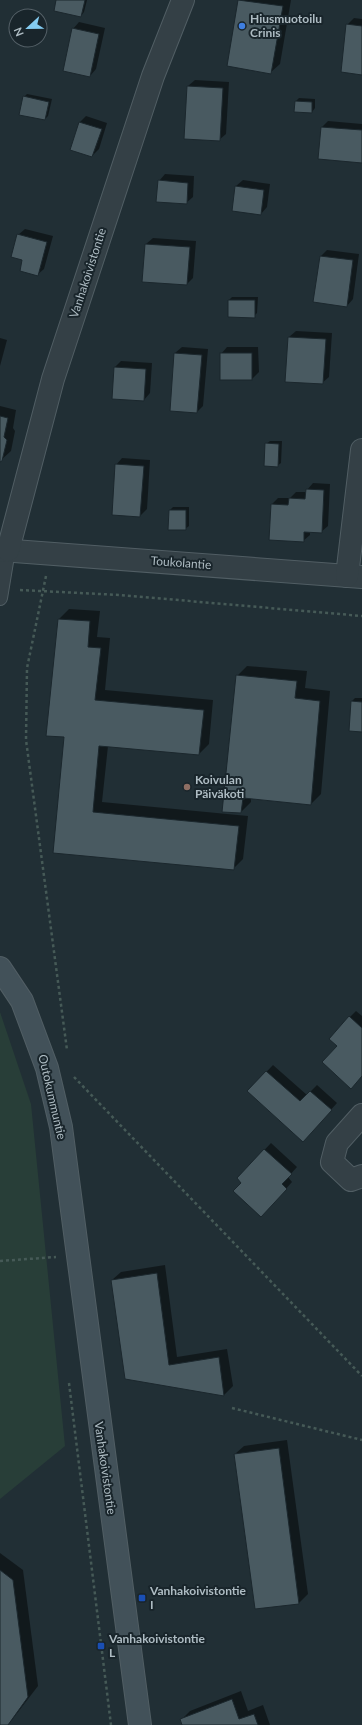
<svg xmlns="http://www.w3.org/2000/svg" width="362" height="1725" viewBox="0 0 362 1725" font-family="Lato,sans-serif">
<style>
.green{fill:#283e38}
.shadow{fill:#0007}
.building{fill:#495a61;stroke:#1b272d}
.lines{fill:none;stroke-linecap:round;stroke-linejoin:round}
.lane-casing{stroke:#515e64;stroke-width:16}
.street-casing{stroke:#515e64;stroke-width:24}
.secondary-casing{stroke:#515e64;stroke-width:24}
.path{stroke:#465a57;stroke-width:2.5;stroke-dasharray:3 3;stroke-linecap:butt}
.lane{stroke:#344046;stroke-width:14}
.street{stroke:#344046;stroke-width:22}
.secondary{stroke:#425159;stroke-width:22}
.shop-dot{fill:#3f7fe0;stroke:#19252b;stroke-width:1.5}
.education-dot{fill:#8d6e63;stroke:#19252b;stroke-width:1.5}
.transit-dot{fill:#1a4fb4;stroke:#19252b;stroke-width:1.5}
.labels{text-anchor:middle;stroke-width:4;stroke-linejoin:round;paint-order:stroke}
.poi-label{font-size:12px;font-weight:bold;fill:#aebcc3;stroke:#19252b;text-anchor:start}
.street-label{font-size:12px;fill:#aebcc3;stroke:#19252b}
</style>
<rect width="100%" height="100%" fill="#212f35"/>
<path class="green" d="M0,1012L31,1104L65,1446L0,1499Z"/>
<g class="shadow">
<path d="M57,0H87L84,12L81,16Z"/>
<path d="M239,0H291L280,64L271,72L228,65Z"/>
<path d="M354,18L362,19V74L347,25Z"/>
<path d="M79,22L105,28L96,69L90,76L73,29Z"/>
<path d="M195,80L229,82L226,134L219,140L185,138L188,86Z"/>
<path d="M27,94L52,99L48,116L45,119L24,97Z"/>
<path d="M299,98L315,99V108L312,112L296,101Z"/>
<path d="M86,116L107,123L99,149L92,156L80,122Z"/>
<path d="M328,121L362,124V162L322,127Z"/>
<path d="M165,174L194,176L193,197L186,203L159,181Z"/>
<path d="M243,180L270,184L267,207L261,214L236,186Z"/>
<path d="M25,229L53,236L44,269L37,275L24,259L18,235Z"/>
<path d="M153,238L196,241L193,278L187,284L146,244Z"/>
<path d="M327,250L359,254L353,299L347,306L321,256Z"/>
<path d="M232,297H258L257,313L254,316H229V300Z"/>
<path d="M296,331L332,333L329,377L322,383L286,381L289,337Z"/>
<path d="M0,338L7,340L0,366Z"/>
<path d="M182,347L208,349L203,406L197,412L175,353Z"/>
<path d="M227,347H258L259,372L252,379H221V354Z"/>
<path d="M121,361L152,363L150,393L144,400L115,367Z"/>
<path d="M0,406L16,410L13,428L15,431L11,451L0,461Z"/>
<path d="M270,441H282L281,463L277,466L266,444Z"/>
<path d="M122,458L150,460L147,509L140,516L116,465Z"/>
<path d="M313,483L330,484L328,526L321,532L310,531V535L303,541L270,539L272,504L278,498H290L296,492H307V490Z"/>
<path d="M173,507H189V526L185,529L170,510Z"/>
<path d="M69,609L100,611L97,637L110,638L105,690L213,700L209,744L199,754L108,746L102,802L248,816L243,859L233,869L54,852L65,736L48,735L59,619Z"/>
<path d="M247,666L307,671L305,688L330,691L321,794L311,804L251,798V802L241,812L237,676Z"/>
<path d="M355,698H362V731L352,701Z"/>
<path d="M356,1011L362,1016V1076L338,1046L350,1017Z"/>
<path d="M273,1065L307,1095L317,1085L337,1103L309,1134L248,1091Z"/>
<path d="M271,1143L297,1167L288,1177L292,1182L268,1209L238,1178Z"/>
<path d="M165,1265L177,1357L227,1349L233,1386L224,1395L126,1378L112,1280L121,1272Z"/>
<path d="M287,1440L308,1594L299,1603L256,1608L235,1454L244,1446Z"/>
<path d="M0,1553L23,1570L38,1686L8,1725H0Z"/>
<path d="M241,1691L248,1711L263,1705L270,1725H183L181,1720L190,1711Z"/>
</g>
<g class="building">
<path d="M56,0H85L81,17L54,11Z"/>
<path d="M238,0L283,6L271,74L227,66Z"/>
<path d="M346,24L362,26V75L341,72Z"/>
<path d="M72,28L99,34L90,77L63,71Z"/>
<path d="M187,86L223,88L220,141L184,139Z"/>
<path d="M23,96L49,102L45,120L19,115Z"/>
<path d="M295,101L312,102V113L294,112Z"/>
<path d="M79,122L102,129L92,157L70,150Z"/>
<path d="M321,127L362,130V163L318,159Z"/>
<path d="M158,180L188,183L187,204L156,202Z"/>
<path d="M235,186L264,190L261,215L232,211Z"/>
<path d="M17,234L47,242L38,276L20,271L22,260L11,257Z"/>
<path d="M145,244L190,247L187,285L142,282Z"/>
<path d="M320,256L353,260L347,307L313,302Z"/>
<path d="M228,300H255V318L228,317Z"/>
<path d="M288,337L326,339L323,384L285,382Z"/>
<path d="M174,353L202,355L197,413L170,411Z"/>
<rect x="220" y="353" width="32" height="27"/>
<path d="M114,367L146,369L144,401L112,399Z"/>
<path d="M0,416L8,418L4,437L7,440L2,461L0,462Z"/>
<path d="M265,443L279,444L278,467L264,466Z"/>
<path d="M115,464L144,466L140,517L112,515Z"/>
<path d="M306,489L324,490L322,533L304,532V542L269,540L271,504L288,505L289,498L305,499Z"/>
<path d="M169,510H186V530H168Z"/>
<path d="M58,619L90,621L88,647L101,648L95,700L204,710L199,755L99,746L93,812L239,826L234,870L53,853L64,737L46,736Z"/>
<path d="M236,675L297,681L295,698L320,701L311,805L243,798L241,813L222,812Z"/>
<path d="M351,701L362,702V732L349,731Z"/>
<path d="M349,1016L362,1028V1076L351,1089L322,1062L337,1046L329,1039Z"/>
<path d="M266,1071L300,1101L310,1091L332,1110L303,1142L247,1091Z"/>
<path d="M264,1149L292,1174L282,1184L287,1189L261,1217L233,1191L241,1183L237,1178Z"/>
<path d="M157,1273L169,1365L219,1357L224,1396L125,1379L111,1280Z"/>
<path d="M279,1448L299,1604L255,1609L234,1454Z"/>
<path d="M0,1570L13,1580L28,1697L8,1725H0Z"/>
<path d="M232,1699L239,1719L254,1714L258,1725H182L180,1719Z"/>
</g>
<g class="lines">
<g class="lane-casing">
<path id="lane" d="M0,598L8,550"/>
</g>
<g class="street-casing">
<g id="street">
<path d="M0,550L362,577"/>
<path d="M8,550L53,379L153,76L183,0"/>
<path d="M347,576L362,450"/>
<path d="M362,1115L337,1143L332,1162L351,1180L362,1176"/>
</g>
</g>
<g class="secondary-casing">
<path id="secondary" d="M0,968L22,1001L47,1068L61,1127L140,1725"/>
</g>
<g class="path">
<path d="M46,576L27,668L26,740L67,1050"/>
<path d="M20,590L120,595L362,616"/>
<path d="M74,1077L362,1376"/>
<path d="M0,1261L56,1257"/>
<path d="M69,1383L111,1725"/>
<path d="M232,1408L362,1440"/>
</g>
<use href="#lane" class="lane"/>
<use href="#street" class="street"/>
<use href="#secondary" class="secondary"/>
</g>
<circle class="shop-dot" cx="242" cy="26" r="4"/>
<circle class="education-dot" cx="187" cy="787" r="4"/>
<g class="transit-dot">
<rect x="138" y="1594" width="8" height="8" rx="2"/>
<rect x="97" y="1642" width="8" height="8" rx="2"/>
</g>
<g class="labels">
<g class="poi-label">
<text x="250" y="23">Hiusmuotoilu<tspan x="250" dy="14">Crinis</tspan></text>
<text x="195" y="784">Koivulan<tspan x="195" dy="14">Päiväkoti</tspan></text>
<text x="150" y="1595">Vanhakoivistontie<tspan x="150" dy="14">I</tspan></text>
<text x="109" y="1643">Vanhakoivistontie<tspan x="109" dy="14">L</tspan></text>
</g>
<g class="street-label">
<text transform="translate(88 273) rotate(-72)" y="4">Vanhakoivistontie</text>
<text transform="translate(181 563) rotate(4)" y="4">Toukolantie</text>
<text transform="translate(52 1097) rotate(77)" y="4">Outokummuntie</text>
<text transform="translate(105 1468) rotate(82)" y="4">Vanhakoivistontie</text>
</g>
</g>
<g transform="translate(28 28) rotate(248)"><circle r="19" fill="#19252b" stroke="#556168"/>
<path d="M0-3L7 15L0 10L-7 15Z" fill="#84ccf2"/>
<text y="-6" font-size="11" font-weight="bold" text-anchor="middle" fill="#aebcc3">N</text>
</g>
</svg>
